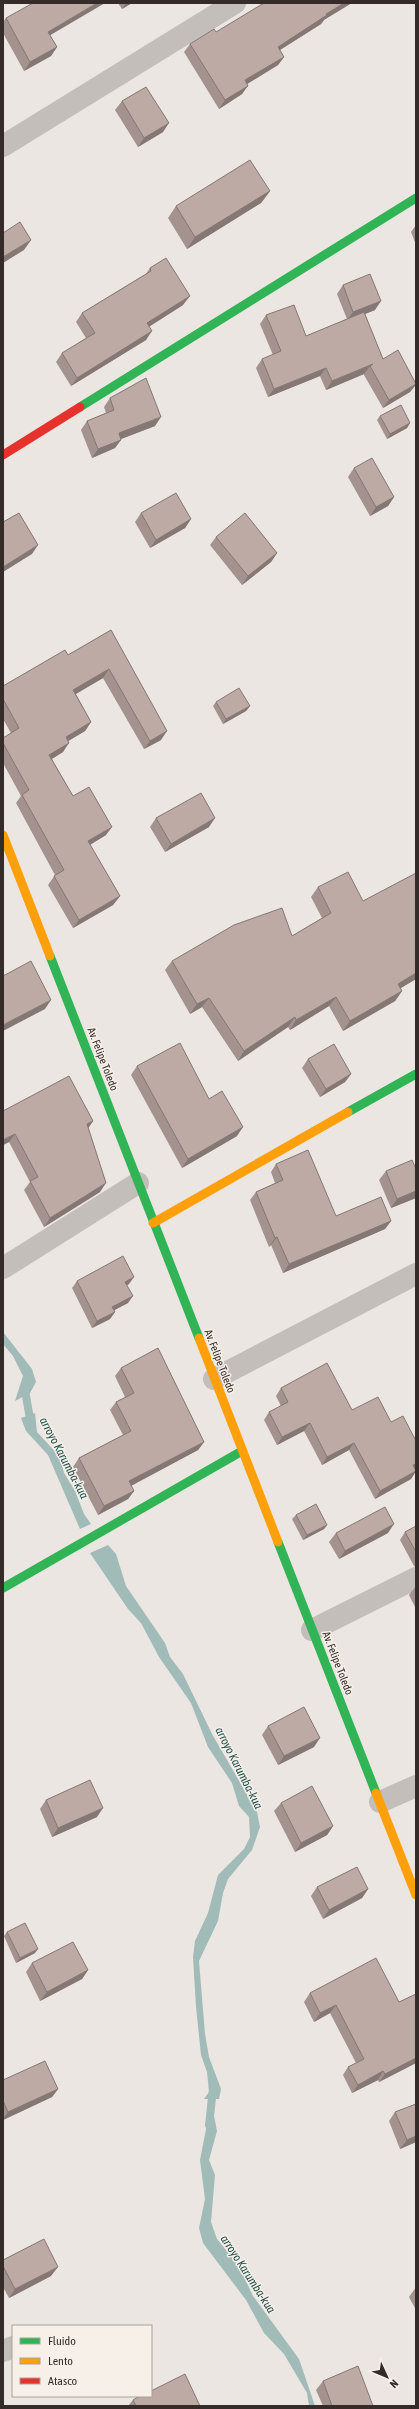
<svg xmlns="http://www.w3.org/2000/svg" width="419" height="2409" viewBox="0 0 419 2409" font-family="'Asap Condensed',sans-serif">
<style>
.water{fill:#a0bbb8}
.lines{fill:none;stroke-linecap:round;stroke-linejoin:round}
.stream{stroke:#a0bbb8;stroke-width:8}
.street{stroke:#c4bebb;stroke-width:22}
.fast{stroke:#30b455;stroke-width:9}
.slow{stroke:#ff9f0a;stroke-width:9}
.jam{stroke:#e5322d;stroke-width:9}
.wall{fill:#a3928e}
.shaded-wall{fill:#847774}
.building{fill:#bdaaa5;stroke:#847774}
.labels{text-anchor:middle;stroke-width:3;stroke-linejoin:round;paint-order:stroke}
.street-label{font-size:11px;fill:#352c29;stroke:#f7f0e9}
.water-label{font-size:12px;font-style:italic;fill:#235150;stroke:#f7f0e9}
</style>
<rect width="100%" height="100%" fill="#ebe6e1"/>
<g class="water">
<path d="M3,1332L32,1369L36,1382L30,1393L15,1401L23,1376L13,1356L3,1344Z"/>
<path d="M35,1413L37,1432L60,1457L64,1473L75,1491L84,1514L91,1524L80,1529L48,1455L26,1431L21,1418Z"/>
<path d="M108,1545L116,1554L126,1586L165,1643L170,1657L183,1674L212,1734L257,1812L260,1827L252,1850L228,1879L223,1893L218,1921L199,1961L205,2034L209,2057L221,2089L219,2099H204L209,2092L207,2072L201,2055L196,2007L193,1957L195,1941L208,1913L218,1875L244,1849L250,1837L249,1817L239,1806L232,1783L208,1747L191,1703L159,1657L141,1623L128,1609L90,1553Z"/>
<path d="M206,2116H214L217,2131L209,2160L215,2175L211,2222L217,2239L239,2266L253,2296L299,2359L315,2406H309L307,2393L284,2354L264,2333L246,2300L203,2243L199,2228L205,2199L200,2160L206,2129Z"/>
</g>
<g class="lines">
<g class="stream">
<path d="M27,1386L25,1390L31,1425"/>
<path d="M209,2125L213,2089"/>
</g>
<g class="street">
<path d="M3,146L235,3"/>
<path d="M3,1268L138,1183"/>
<path d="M214,1379L416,1274"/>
<path d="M312,1630L416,1578"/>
<path d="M380,1802L416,1786"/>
<path d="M3,2351L13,2347"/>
</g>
<g class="fast">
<path d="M80,407L416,198"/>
<path d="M50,956L199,1338"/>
<path d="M348,1112L416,1074"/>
<path d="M278,1542L376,1793"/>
<path d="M3,1588L242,1451"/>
</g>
<g class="slow">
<path d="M3,835L50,956"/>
<path d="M153,1223L348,1112"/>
<path d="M199,1338L278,1542"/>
<path d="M376,1793L416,1895"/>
</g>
<path class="jam" d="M3,455L80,407"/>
</g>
<g class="wall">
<path d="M118,3H132L122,9Z"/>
<path d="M6,18L50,35L57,47L51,56L24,71L3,33V22Z"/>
<path d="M324,20L321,24L280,50L284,57L278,65L247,84L242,94L219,109L184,52L190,44L216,32Z"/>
<path d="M122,101L163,132L138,147L115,110Z"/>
<path d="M270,191L261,203L187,249L168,218L176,206Z"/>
<path d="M416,225V245L411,232Z"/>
<path d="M150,268L183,305L149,326L146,340L71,386L56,362L62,353L86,338L76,322L82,313L146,274Z"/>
<path d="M343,285L375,310L365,314L383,359L416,383V385L410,392L383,408L364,375V374L326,390L320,376L268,397L256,368L262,359L273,355L260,324L266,315L306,336L347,319L337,294Z"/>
<path d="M110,398L155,426L121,439L115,448L92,458L81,430L87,421L106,413L104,407Z"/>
<path d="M380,416L410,423L407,428L387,439L377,420Z"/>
<path d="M354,468L394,497L388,506L370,516L348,477Z"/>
<path d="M141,513L191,519L185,528L150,548L135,522Z"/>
<path d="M216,537L277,553L271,562L242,585L210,545Z"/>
<path d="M111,630L161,740L144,749L103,678L76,694L91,722L85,731L68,741L63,752L52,759L73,796L106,835L90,845L120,896L113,905L73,928L48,885L55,875L16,803L21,796L3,763V743L11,733L3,719V686L68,655Z"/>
<path d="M216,702L250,706L246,711L223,724L213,706Z"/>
<path d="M156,818L209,827L165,852L150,827Z"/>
<path d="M318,887L363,901L416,979L400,988L402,991L395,1001L343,1031L329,1006L290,1030L288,1027L238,1061L202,1007L190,1014L165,970L172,961L292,936L322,918L311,897Z"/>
<path d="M308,1059L351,1074L345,1082L320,1097L302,1068Z"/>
<path d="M137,1066L209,1099L237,1136L182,1168L131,1075Z"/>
<path d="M3,1111L93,1121L88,1128L100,1192L44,1227L24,1190L30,1182L9,1142L3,1145Z"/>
<path d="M276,1164L336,1216L391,1221L385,1229L283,1273L271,1245L269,1247L250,1200L256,1192L275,1183L271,1172Z"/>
<path d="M416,1169V1198L391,1208L379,1180L386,1171Z"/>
<path d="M77,1281L129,1284L127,1285L128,1303L114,1310L115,1312L110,1319L92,1328L72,1288Z"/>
<path d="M121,1368L204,1442L198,1450L131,1486L134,1491L128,1499L98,1515L73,1467L79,1458L123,1435L110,1410L116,1402L125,1397L115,1376Z"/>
<path d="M281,1388L352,1410L415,1469L416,1471L411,1479L375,1499L349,1450L322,1465L304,1431L277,1445L264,1420L269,1412L281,1406L276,1396Z"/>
<path d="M296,1515L327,1525L324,1529L303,1540L292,1519Z"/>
<path d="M416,1526V1567L414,1566L400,1540L405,1532Z"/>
<path d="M336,1533H388L339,1559L329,1542Z"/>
<path d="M415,1587H416V1609L409,1595Z"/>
<path d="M268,1726L314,1747L278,1765L262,1735Z"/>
<path d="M46,1800L97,1817L52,1837L40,1809Z"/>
<path d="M281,1803L333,1826L327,1835L295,1852L274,1811Z"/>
<path d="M317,1887L368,1889L362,1898L323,1919L311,1896Z"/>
<path d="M7,1932L35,1953L16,1963L4,1936Z"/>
<path d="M32,1963L88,1970L82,1979L40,2001L26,1972Z"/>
<path d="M310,1993L399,2002L416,1994V2063L379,2082L378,2080L352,2093L343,2075L348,2067L356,2063L330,2013L314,2022L304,2002Z"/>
<path d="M3,2080L58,2089L52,2097L3,2120Z"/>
<path d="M416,2104V2142L400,2149L389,2121L395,2112Z"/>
<path d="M3,2260L51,2276L9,2298L3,2287Z"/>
<path d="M416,2287V2310L409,2297Z"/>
<path d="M323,2381L373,2406H323L316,2390Z"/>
<path d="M133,2400L200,2406H128Z"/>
</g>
<g class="shaded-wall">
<path d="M97,3H105L42,40L48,32Z"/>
<path d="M126,3H132L122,9Z"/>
<path d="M344,3H352L324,20L321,24L272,55L278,47L326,14Z"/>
<path d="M57,47L51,56L24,71L30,62Z"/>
<path d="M284,57L278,65L239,89L245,80Z"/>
<path d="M248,86L242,94L219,109L225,100Z"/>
<path d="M169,123L163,132L138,147L144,138Z"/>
<path d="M270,191L261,203L187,249L195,237Z"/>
<path d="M31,240L24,250L3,263V257Z"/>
<path d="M190,296L183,305L141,332L147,323Z"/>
<path d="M381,301L375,310L347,321L353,312Z"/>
<path d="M152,331L146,340L71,386L77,378Z"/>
<path d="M373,364L370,366L364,374L326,390L332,381Z"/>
<path d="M326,368L320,376L268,397L274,389Z"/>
<path d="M416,384L410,392L383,408L389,400Z"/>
<path d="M161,417L155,426L113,442L119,433Z"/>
<path d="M410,423L407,428L387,439L390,434Z"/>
<path d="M121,440L115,448L92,458L98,449Z"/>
<path d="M394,497L388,506L370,516L376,507Z"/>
<path d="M191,519L185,528L150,548L156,540Z"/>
<path d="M38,545L32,554L3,572V567Z"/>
<path d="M277,553L271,562L242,585L248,576Z"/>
<path d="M109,669L103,678L67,699L73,690Z"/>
<path d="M250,706L246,711L223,724L226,719Z"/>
<path d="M91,722L85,731L60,746L66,737Z"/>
<path d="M167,731L161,740L144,749L150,741Z"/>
<path d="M69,743L63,752L43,764L49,755Z"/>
<path d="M215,818L209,827L165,852L171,844Z"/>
<path d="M112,827L106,835L81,850L88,841Z"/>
<path d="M120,896L113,905L73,928L79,920Z"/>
<path d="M416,973V979L391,994L398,984Z"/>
<path d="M402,991L395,1001L343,1031L350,1021Z"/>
<path d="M336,997L329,1006L290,1030L296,1020Z"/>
<path d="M209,998L202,1007L190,1014L197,1004Z"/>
<path d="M51,1000L45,1009L3,1031V1025Z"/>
<path d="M295,1017L288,1027L238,1061L244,1051Z"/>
<path d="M351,1074L345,1082L320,1097L326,1089Z"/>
<path d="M93,1121L87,1130V1124Z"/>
<path d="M243,1127L237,1136L182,1168L188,1159Z"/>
<path d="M15,1134L9,1142L3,1145V1140Z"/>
<path d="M106,1183L100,1192L44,1227L50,1218Z"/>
<path d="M416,1191V1198L391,1208L397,1199Z"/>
<path d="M391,1221L385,1229L283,1273L289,1264Z"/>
<path d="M277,1237L271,1245L269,1247L275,1238Z"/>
<path d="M134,1277L129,1284L120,1289L125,1282Z"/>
<path d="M133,1296L128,1303L107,1314L112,1307Z"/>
<path d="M115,1312L110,1319L92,1328L97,1321Z"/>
<path d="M310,1423L304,1431L277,1445L282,1437Z"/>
<path d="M204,1442L198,1450L123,1490L129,1481Z"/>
<path d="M354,1443L349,1450L322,1465L327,1457Z"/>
<path d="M416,1464V1468L408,1473L413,1465Z"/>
<path d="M416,1471L411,1479L375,1499L380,1491Z"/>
<path d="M134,1491L128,1499L98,1515L104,1506Z"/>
<path d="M394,1524L388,1533L339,1559L345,1551Z"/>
<path d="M327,1525L324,1529L303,1540L307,1535Z"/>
<path d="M320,1738L314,1747L278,1765L284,1756Z"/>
<path d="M103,1808L97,1817L52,1837L58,1828Z"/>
<path d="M333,1826L327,1835L295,1852L301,1843Z"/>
<path d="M368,1889L362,1898L323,1919L329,1910Z"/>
<path d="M38,1949L35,1953L16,1963L20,1958Z"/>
<path d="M88,1970L82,1979L40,2001L47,1992Z"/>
<path d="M336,2005L330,2013L314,2022L320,2013Z"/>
<path d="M416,2058V2063L379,2082L385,2074Z"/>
<path d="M383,2071L378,2080L352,2093L358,2085Z"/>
<path d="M58,2089L52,2097L3,2120V2119L8,2112Z"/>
<path d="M416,2136V2142L400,2149L407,2140Z"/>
<path d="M58,2267L51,2276L9,2298L15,2289Z"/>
</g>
<g class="building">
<path d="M33,3H97L48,32L57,47L30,62L6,18Z"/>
<path d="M264,3H344L326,14L327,15L278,47L284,57L245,80L248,86L225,100L190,44L214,29L216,32Z"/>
<path d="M146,87L169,123L144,138L122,101Z"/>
<path d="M250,160L270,191L195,237L176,206Z"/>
<path d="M20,222L31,240L3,257V233Z"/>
<path d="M166,258L190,296L147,323L152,331L77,378L62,353L95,333L82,313L151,271L150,268Z"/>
<path d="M370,274L381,301L353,312L343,285Z"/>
<path d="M294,305L306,336L364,312L383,359L398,350L416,384L389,400L370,366L373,364L332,381L326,368L274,389L262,359L281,351L266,315Z"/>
<path d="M146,378L161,417L119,433L121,440L98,449L87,421L114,410L110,398Z"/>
<path d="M401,405L410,423L390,434L380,416Z"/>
<path d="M372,458L394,497L376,507L354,468Z"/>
<path d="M176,493L191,519L156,540L141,513Z"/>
<path d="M19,513L38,545L3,567V522Z"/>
<path d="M245,513L277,553L248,576L216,537Z"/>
<path d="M111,630L167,731L150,741L109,669L73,690L91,722L66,737L69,743L49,755L73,796L89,787L112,827L88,841L120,896L79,920L54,876L64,870L22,795L29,790L3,743V738L19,728L3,699V686L65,650L68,655Z"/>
<path d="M239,688L250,706L226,719L216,702Z"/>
<path d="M201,793L215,818L171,844L156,818Z"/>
<path d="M348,872L363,901L416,873V973L398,984L402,991L350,1021L336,997L296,1020L295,1017L244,1051L209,998L197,1004L172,961L234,925L282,908L292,936L331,913L318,887Z"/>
<path d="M31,961L51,1000L3,1025V976Z"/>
<path d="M180,1043L209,1099L222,1091L243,1127L188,1159L137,1066Z"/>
<path d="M334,1044L351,1074L326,1089L308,1059Z"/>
<path d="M69,1076L93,1121L87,1124L106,1183L50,1218L30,1181L38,1177L15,1134L3,1140V1111Z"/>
<path d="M308,1150L336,1216L381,1197L391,1221L289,1264L277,1237L275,1238L256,1192L283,1180L276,1164Z"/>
<path d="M412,1160L416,1169V1191L397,1199L386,1171Z"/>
<path d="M123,1256L134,1277L125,1282L133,1296L112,1307L115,1312L97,1321L77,1281Z"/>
<path d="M158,1348L204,1442L129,1481L134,1491L104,1506L79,1458L131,1431L116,1402L134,1393L121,1368Z"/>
<path d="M327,1363L352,1410L378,1397L391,1422L403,1416L416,1441V1464L413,1465L416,1471L380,1491L354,1443L327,1457L310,1423L282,1437L269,1412L288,1402L281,1388Z"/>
<path d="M316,1504L327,1525L307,1535L296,1515Z"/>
<path d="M385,1507L394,1524L345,1551L336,1533Z"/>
<path d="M416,1526V1552L405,1532Z"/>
<path d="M304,1707L320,1738L284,1756L268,1726Z"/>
<path d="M90,1780L103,1808L58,1828L46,1800Z"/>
<path d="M312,1786L333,1826L301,1843L281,1803Z"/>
<path d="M357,1867L368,1889L329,1910L317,1887Z"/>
<path d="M25,1923L38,1949L20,1958L7,1932Z"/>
<path d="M73,1942L88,1970L47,1992L32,1963Z"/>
<path d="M376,1958L399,2002L416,1994V2058L385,2074L383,2071L358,2085L348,2067L364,2059L336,2005L320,2013L310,1993Z"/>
<path d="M45,2061L58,2089L8,2112L3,2101V2080Z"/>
<path d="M416,2104V2136L407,2140L395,2112Z"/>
<path d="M44,2239L58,2267L15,2289L3,2266V2260Z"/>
<path d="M358,2366L373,2406H332L323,2381Z"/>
<path d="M185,2374L200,2406H136L133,2400L140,2396H151V2391Z"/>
</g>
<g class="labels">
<g class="street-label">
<text transform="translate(103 1059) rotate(69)" y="4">Av. Felipe Toledo</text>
<text transform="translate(220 1361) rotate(69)" y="4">Av. Felipe Toledo</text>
<text transform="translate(338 1663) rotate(69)" y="4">Av. Felipe Toledo</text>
</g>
<g class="water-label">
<text transform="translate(64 1458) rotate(62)" y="4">arroyo Karumba-kua</text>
<text transform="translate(239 1768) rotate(63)" y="4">arroyo Karumba-kua</text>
<text transform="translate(248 2274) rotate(57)" y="4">arroyo Karumba-kua</text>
</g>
</g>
<rect width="419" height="2409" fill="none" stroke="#352c29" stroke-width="8"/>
<rect x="12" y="2325" width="140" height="72" fill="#f7f0e9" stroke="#a9a29c"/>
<rect x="20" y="2338" width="20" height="6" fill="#30b455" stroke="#a9a29c"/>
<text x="48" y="2345" font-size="12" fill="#352c29">Fluido</text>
<rect x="20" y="2358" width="20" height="6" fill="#ff9f0a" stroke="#a9a29c"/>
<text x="48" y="2365" font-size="12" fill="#352c29">Lento</text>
<rect x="20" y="2378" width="20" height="6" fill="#e5322d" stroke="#a9a29c"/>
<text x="48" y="2385" font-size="12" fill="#352c29">Atasco</text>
<g transform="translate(387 2377) rotate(134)" stroke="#f7f0e9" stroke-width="3" paint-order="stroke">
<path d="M0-3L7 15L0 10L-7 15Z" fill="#352c29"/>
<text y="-6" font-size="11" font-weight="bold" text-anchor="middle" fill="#352c29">N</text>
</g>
</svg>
